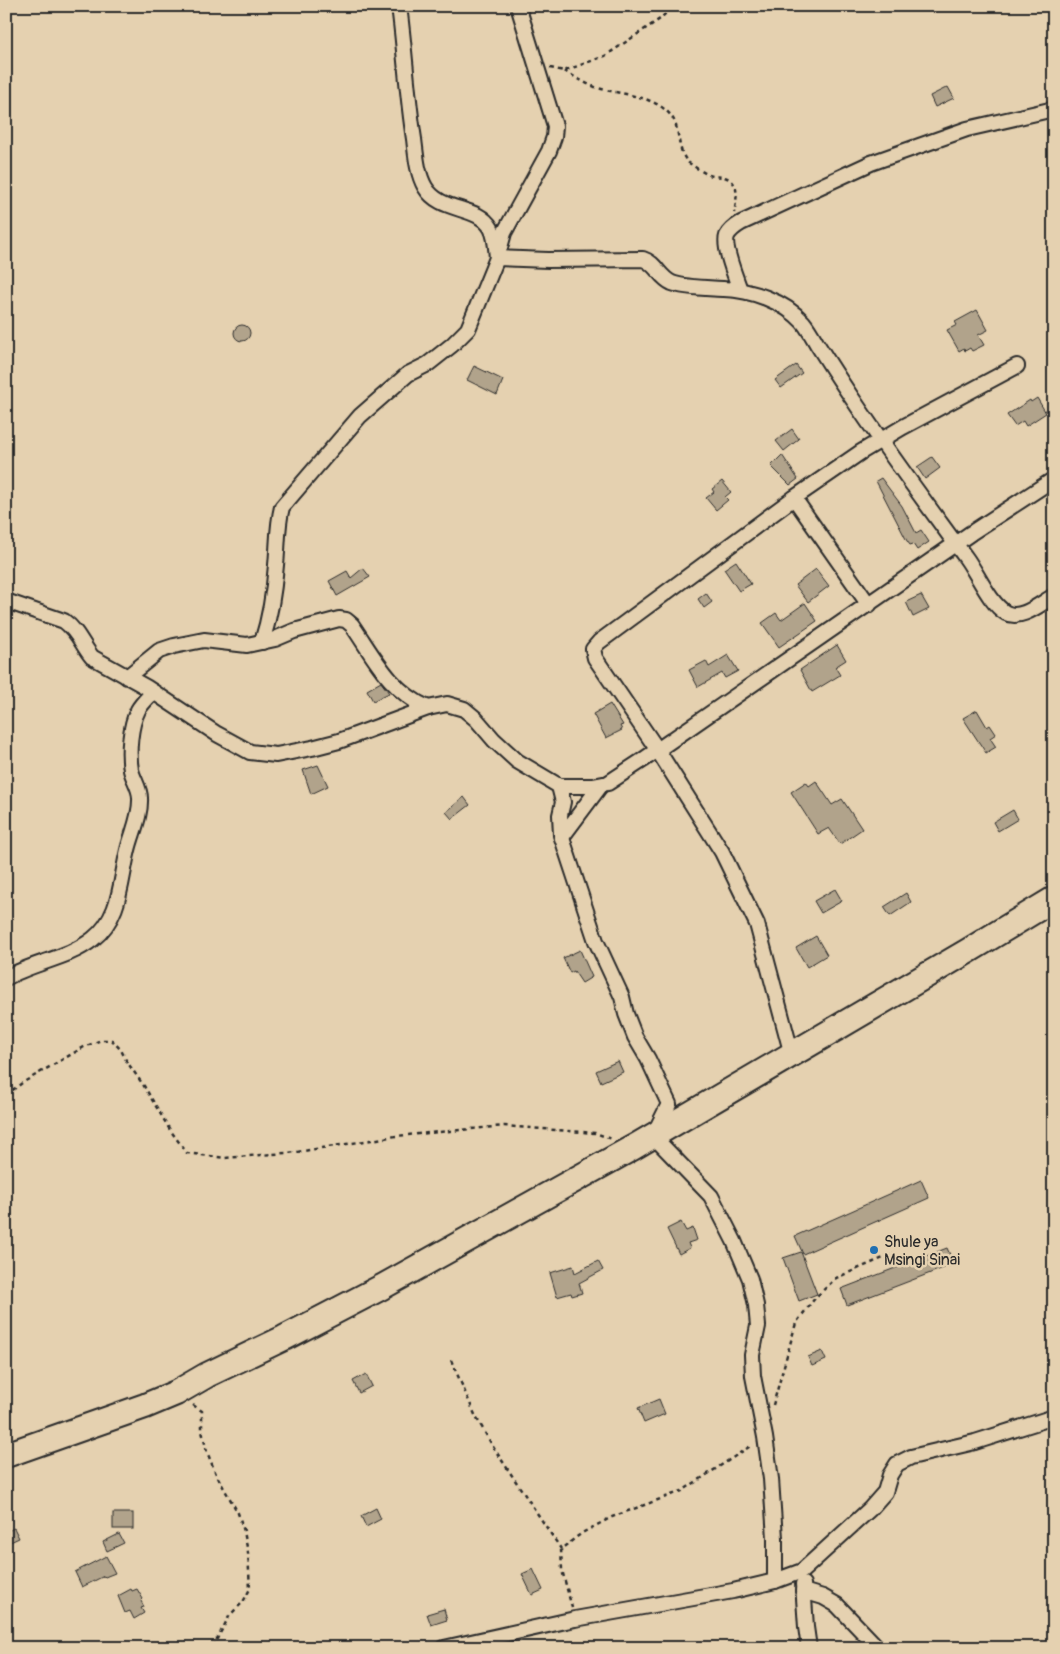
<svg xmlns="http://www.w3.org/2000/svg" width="1060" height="1654" viewBox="0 0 1060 1654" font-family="Pangolin,sans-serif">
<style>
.building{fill:#b1a38b;stroke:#2b2b2b}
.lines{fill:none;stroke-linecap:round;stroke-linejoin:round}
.minor-casing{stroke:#2b2b2b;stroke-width:18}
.trunk-casing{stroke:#2b2b2b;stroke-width:28}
.path{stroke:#2b2b2b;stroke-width:2.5;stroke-dasharray:4 4;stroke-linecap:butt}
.minor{stroke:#e5d1b0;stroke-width:14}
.trunk{stroke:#e5d1b0;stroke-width:24}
.poi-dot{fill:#1f6fb2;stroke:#e5d1b0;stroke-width:2}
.labels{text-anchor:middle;stroke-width:5;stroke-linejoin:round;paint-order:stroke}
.poi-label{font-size:16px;fill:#2b2b2b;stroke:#e5d1b0;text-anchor:start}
</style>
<rect width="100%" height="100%" fill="#e5d1b0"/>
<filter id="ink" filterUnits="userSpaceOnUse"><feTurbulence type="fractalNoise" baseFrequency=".02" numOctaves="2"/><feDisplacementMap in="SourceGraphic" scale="10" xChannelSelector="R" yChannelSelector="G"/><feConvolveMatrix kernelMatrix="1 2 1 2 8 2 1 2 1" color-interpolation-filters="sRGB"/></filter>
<g filter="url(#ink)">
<g class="building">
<path d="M948,87L954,98L935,107L930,96Z"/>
<path d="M977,310L988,330L978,335L984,345L972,351L970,348L965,351L964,348L959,351L947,330L957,325L955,322Z"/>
<circle cx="242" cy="333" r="8"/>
<path d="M796,365L802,373L781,388L775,380Z"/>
<path d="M474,366L503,380L497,395L467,380Z"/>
<path d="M1037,398L1046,413L1026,426L1023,421L1015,426L1007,415L1030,400L1031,402Z"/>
<path d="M792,429L799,439L784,451L776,441Z"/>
<path d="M782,455L798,479L790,485L771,466Z"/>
<path d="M932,457L940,468L925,479L917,467Z"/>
<path d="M881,478L902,506L916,533L921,530L929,542L917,550L913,544L910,545L907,541L876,481Z"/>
<path d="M722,481L731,492L725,497L728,500L716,510L706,498L714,492L712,489Z"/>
<path d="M736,561L751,584L739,591L724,569Z"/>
<path d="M363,568L370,577L337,596L329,581L347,571L351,578Z"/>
<path d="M816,569L829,586L808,602L795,585Z"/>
<path d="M706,593L712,602L704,608L698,599Z"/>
<path d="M921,595L929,609L913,617L906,602Z"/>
<path d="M805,603L817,621L779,647L762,623L776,613L781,620Z"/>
<path d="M837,645L846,660L835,667L840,675L812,692L800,670Z"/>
<path d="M728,655L738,671L725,678L722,673L698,687L689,670L706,661L709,667Z"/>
<path d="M381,682L389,693L373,701L367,690Z"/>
<path d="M610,704L623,725L620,726L622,730L606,738L593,714Z"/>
<path d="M977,710L987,727L990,725L996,734L990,738L996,747L986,753L963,718Z"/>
<path d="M318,765L328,786L311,794L303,770Z"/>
<path d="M816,781L832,805L842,799L862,829L840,844L829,828L818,834L791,792L806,782L809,786Z"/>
<path d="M464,797L470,805L452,819L446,812Z"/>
<path d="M1013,810L1018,819L998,831L993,822Z"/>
<path d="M835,889L842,901L821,913L814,901Z"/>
<path d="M906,893L911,902L890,916L884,907Z"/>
<path d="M816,936L827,955L807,967L796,948Z"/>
<path d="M580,950L592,977L582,983L574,971L570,973L563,958Z"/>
<path d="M618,1061L623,1072L601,1082L596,1071Z"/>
<path d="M921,1180L929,1198L803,1254L795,1236Z"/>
<path d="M681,1222L686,1231L693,1228L697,1240L688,1243L690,1248L679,1254L667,1229Z"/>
<path d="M947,1248L954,1264L847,1305L841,1289Z"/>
<path d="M801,1252L817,1294L799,1301L783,1258Z"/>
<path d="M598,1261L603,1270L579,1283L582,1293L572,1296L571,1293L557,1297L550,1273L573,1266L575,1273Z"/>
<path d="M822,1351L826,1360L812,1366L808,1357Z"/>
<path d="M366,1374L372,1386L359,1393L353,1381Z"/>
<path d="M659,1399L665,1414L644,1423L638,1408Z"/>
<path d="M376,1508L381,1519L366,1527L361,1516Z"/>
<rect x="113" y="1513" width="20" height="16"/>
<path d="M14,1528L19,1538L6,1544V1532Z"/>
<path d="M119,1534L124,1543L107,1551L103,1542Z"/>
<path d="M106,1556L115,1573L105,1577L104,1576L82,1587L75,1572Z"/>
<path d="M533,1569L543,1590L532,1595L522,1574Z"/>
<path d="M131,1589L132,1591L137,1589L143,1599L141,1601L144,1607L141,1608L144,1613L134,1619L130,1611L125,1613L118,1596Z"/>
<path d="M444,1609L447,1620L431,1625L427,1614Z"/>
</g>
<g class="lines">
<g class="minor-casing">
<g id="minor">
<path d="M399,6C405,51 407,95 414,139C416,155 417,173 425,187C441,214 477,204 491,228C496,237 496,249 497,258L548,260L643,259C656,263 659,277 672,283C684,288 710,288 724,289C751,290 784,301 803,322C808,328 813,337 817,344C829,363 841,382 854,401C890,455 928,506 966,558C977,573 990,604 1006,613C1021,621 1041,603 1054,596"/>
<path d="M740,290C736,278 723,247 727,236C730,230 736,226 741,223L871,163L967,129L1054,109"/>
<path d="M794,498L869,605"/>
<path d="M6,601L64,621C78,631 82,645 92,657L146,687L217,734L250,752L276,755L312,748L339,741L428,708L447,704L464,709L476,719L494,740L517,761L559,786H593L608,783L643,760L971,533L1054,479"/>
<path d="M262,642C270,617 274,591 276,565C278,545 277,526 282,507L360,416L408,374L428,364L452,345L468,329L497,258L504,233L549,151L554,137L555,126L518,6"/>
<path d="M127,677L159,651L174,646L204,640L247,645L275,639L294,631L339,619L346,620L352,625C374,657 390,691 428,708"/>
<path d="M559,786L563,802L560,815L561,835L596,941L622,997L626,1014L635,1037L648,1059L669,1104L653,1136L711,1196L734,1241L750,1279L756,1305L758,1326L752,1355L753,1376L765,1437L771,1479L775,1538V1581"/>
<path d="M562,837L601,785"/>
<path d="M6,978C33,962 68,959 93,939C121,917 120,882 128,850C132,833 141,816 140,798C140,788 133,779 131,770C128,752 130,726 138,710C142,703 148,698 153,692"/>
<path d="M792,1055L757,924L722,852L657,749L595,658L593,649L599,642L794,498L861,452L903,427L1017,366"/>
<path d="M803,1584L806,1627L809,1648"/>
<path d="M803,1591L823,1597L837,1605L878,1648"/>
<path d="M444,1648L575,1619L733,1591L775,1581L802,1571L870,1509L885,1492L890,1475L897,1464L911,1457L975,1442L1054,1417"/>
</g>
</g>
<g class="trunk-casing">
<path id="trunk" d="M6,1455L145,1406L176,1393L207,1375L284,1338L382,1287L634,1147L968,951L1054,899"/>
</g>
<g class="path">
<path d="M550,68L564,71L605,56L660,19L673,6"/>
<path d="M564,71C574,76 584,83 595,87C619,95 655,94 672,117C681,130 676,151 689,163C695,167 702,172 709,175C715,177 722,176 727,178C741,184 736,202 734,213"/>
<path d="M6,1095L22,1083L84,1047L101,1040H112L121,1050L127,1062L144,1086L170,1130L187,1153L225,1158L297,1152L396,1136L504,1126L595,1133L612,1139"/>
<path d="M451,1360L476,1417L495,1450L561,1549"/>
<path d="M193,1405L202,1411V1431L207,1452L216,1474L238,1513L244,1531L248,1553L250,1589L243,1602L230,1615L212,1648"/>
<path d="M773,1405L796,1323L815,1298L836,1278L895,1253"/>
<path d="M572,1608L562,1570L561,1549L582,1533L612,1517L682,1491L752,1445"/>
</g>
<use href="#minor" class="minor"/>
<use href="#trunk" class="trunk"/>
</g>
</g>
<circle class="poi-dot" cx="874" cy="1250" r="5"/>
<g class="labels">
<g class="poi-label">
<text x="884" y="1247">Shule ya<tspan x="884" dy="18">Msingi Sinai</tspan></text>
</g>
</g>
<rect width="1060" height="1654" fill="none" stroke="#e5d1b0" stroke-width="25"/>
<rect x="12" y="12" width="1035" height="1629" fill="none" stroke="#2b2b2b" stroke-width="2" filter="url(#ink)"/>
</svg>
